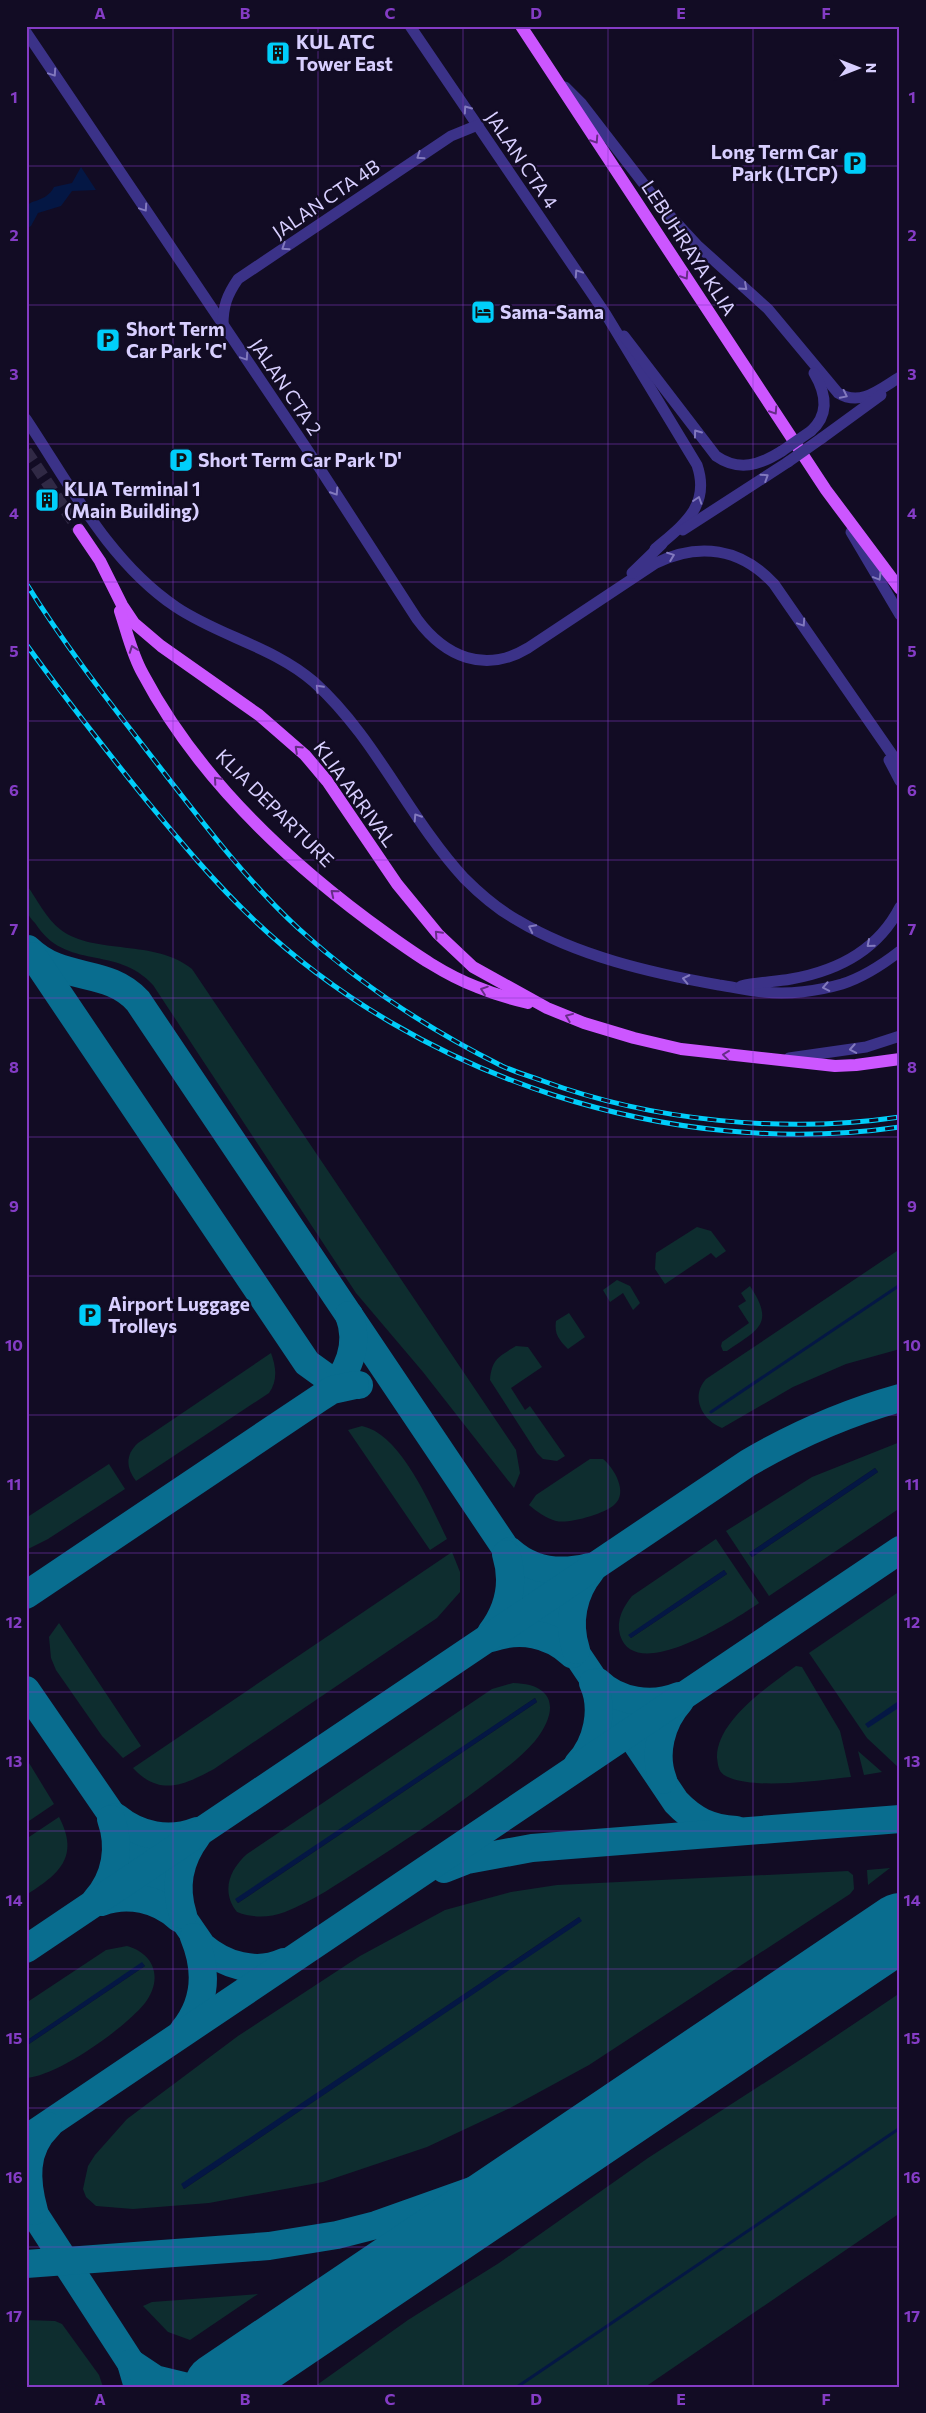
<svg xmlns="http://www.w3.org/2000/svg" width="926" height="2413" viewBox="0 0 926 2413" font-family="Commissioner,sans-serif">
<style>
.green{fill:#0e2d2f;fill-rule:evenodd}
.water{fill:#041744}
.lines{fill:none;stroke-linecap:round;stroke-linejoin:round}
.stream{stroke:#041744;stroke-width:3}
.taxiway{stroke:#096d8f;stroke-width:28}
.runway{stroke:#096d8f;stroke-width:68}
.major-tunnel{stroke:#302945;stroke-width:12;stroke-dasharray:12 6;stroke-linecap:butt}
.minor{stroke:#3b3288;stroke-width:11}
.major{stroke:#cc56ff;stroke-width:12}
.rail-casing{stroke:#00cefa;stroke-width:5}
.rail{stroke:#120c24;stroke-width:3;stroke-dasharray:9;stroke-linecap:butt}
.minor-bridge{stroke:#3b3288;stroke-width:11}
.oneway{stroke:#8279be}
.oneway2{stroke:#662d87}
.grid{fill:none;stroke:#843cc5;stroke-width:1;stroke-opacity:0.55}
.labels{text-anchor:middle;stroke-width:4.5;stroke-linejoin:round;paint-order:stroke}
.poi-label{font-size:19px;font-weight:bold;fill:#d8cfff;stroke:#120c24;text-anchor:start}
.street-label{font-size:19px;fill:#d8cfff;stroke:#120c24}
.neatline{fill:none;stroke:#843cc5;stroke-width:2}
.grid-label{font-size:16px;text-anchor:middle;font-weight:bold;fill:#843cc5}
</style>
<rect width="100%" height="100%" fill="#120c24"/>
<g class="green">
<path d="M26,884C37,899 46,919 61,930C94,955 156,939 192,969L516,1450L520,1473L514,1488L423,1372L356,1293L153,985C116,944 66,972 35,923C32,920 28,915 27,911C24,903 26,892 26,884Z"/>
<path d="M697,1227L711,1231L726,1251L716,1258L711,1253L665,1284L655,1269L656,1253Z"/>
<path d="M900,1249V1349L846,1364L793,1387L722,1428C702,1420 690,1397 706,1379Z"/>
<path d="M617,1280L630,1286L640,1303L633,1310L623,1293L610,1302L603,1290Z"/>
<path d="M750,1286C775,1324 759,1329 727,1351H723L721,1346L722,1342L749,1323L738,1306L746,1301L741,1293Z"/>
<path d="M569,1313L585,1337L568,1349C559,1340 554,1334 556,1321Z"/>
<path d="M516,1346L528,1347L542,1367L511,1388L525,1410L530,1406L565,1456L557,1461L543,1459L537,1453L490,1380C492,1359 498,1357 516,1346Z"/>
<path d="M271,1353C276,1367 278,1380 269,1393L136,1481C126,1468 125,1455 138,1443Z"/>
<path d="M362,1426C401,1434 431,1506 447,1539L430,1550L348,1430Z"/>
<path d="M900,1442V1508L769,1596L726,1531L812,1477ZM875,1468L878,1472L752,1557L749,1553Z"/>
<path d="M590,1459H603C614,1468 629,1493 614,1505C604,1514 569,1524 556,1521C546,1518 537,1512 529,1505L536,1495Z"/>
<path d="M109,1464L125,1489L48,1539L26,1550V1518Z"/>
<path d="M716,1539L759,1603C736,1619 635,1685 620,1635C616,1620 623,1607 632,1596ZM724,1570L727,1574L631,1638L629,1635Z"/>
<path d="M452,1552L460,1572V1592L437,1618L214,1769C184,1785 160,1797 133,1768Z"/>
<path d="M900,1591V1768H899L867,1738L809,1653Z"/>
<path d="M59,1623L141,1746L123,1758L102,1736L56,1670L51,1658L49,1637Z"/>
<path d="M796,1666L802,1667L840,1731L851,1777C820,1780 750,1791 724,1775C718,1771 718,1764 717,1758C716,1721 770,1685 796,1666Z"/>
<path d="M513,1683C556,1684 559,1711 535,1741C518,1761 495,1776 474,1792C438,1819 401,1843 364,1867C339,1883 313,1901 285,1912C268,1918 253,1918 237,1912C221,1892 229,1870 247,1854L492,1689ZM535,1698L537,1702L238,1903L236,1900Z"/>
<path d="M858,1751L882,1772L864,1775Z"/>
<path d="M26,1758L54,1804L26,1823Z"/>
<path d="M59,1817C80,1857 59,1874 26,1895V1839Z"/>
<path d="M890,1868L868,1885L867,1870Z"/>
<path d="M848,1871L853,1875L854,1889L850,1894L589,2065L510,2108L427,2147L323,2182L209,2203L133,2209L96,2206L86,2197L83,2189L88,2166L95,2155L127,2119L238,2036L360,1956L445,1910L511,1892L557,1885ZM579,1917L581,1921L184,2189L182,2184Z"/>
<path d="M127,1946C155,1954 163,1979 145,2003C125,2028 58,2076 26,2078V2046L145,1966L142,1963L26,2041V2003L106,1950Z"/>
<path d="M900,1993V2213L645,2387H314L408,2320L499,2263L648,2158L806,2056Z"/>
<path d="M258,2294L190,2340L168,2332L143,2306L152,2302Z"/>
<path d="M26,2320L55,2321L62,2324L99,2375L103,2387H26Z"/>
</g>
<g class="water">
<path d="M81,167L96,190L72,191L61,206L38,213L31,226L26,229C26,223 25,214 26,208C28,199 46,203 54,187L72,183Z"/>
<path d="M875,1468L878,1472L752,1557L749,1553Z"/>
<path d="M724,1570L727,1574L631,1638L628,1635Z"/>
<path d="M535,1698L537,1702L238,1903L235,1899Z"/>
<path d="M900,1700V1707L868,1728L865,1724Z"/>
<path d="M579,1917L582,1921L184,2189L181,2184Z"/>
<path d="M142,1962L145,1966L26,2046V2041Z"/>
</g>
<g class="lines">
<g class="stream">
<path d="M711,1412L900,1285"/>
<path d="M517,2387L900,2128"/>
</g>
<g class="taxiway">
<path d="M28,949C63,983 107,967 138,1001L676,1802C694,1821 710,1828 736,1830"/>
<path d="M33,956L307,1363L332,1381L359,1385"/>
<path d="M326,1393C349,1374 360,1344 349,1315"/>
<path d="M510,1551C532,1571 561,1574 589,1567"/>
<path d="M26,1595L321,1397L332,1390L355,1385"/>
<path d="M491,1633C509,1609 515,1583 506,1554"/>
<path d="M491,1638C520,1628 550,1633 572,1654"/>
<path d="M576,1650C567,1622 573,1593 591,1571"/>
<path d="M598,1682C618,1702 652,1707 679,1696"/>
<path d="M26,1690L202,1946C224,1965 256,1975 284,1962"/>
<path d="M578,1764C597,1744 605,1709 593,1683"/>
<path d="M663,1780C653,1754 661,1722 680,1701"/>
<path d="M116,1817C139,1836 169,1842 197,1831"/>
<path d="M444,1869L467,1860L532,1848L900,1819"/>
<path d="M96,1900C116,1877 121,1847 111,1819"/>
<path d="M101,1902C128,1892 158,1899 179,1918"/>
<path d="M183,1915C174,1887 179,1860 197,1836"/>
<path d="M26,1949L748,1463C796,1435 846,1413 900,1398"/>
<path d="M183,2031C206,2003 208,1971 194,1937"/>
<path d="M26,2139L900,1550"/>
<path d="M26,2201L131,2363L138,2387"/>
<path d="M34,2211C26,2182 23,2150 48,2126"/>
<path d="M26,2264L269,2246L337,2235L376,2225L483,2187L566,2152"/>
<path d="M131,2363L155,2379L188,2387"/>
</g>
<path class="runway" d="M218,2387L900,1927"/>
<path class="major-tunnel" d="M26,451L79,530"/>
<g class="minor">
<path d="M410,26L605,313L697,465C711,506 683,525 655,549"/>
<path d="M26,32L313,458L417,619C445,657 485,674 528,648L656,563C699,542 741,548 774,584L900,766"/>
<path d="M565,87L582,104L660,205L697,245L768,309L838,393C861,407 880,389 900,377"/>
<path d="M223,325C223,306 227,295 238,279L451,136L478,125"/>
<path d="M624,336L716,456C739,472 760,465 782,451"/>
<path d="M26,419C70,485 109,562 176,607C219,636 274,647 314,682C376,738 408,817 464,878C480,894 497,909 517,920C577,956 651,973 719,985C734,987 749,991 764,992C788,995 818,991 842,984C864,977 882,965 900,951"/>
<path d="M811,431C830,414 826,393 814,373"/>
<path d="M822,438L881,395"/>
<path d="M683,530L788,462"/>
<path d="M851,532L900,615"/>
<path d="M632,573L662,544"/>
<path d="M889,760L900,781"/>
<path d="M741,986C757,982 774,982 791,979C837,971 878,950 900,907"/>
<path d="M789,1058L866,1047L900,1036"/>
</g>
<g class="major">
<path d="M521,26L826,490L900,589"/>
<path d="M79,530L100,561L122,605L134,623L161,646L259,715L305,755L327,781L397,884L438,934L473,967L547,1008L584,1023L634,1038L681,1049L835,1066L856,1065L900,1059"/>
<path d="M120,611C127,632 132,655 143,674C198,778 292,866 387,934C415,954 445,975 477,987C494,994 511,999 528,1003"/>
</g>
<g class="rail-casing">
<g id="rail">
<path d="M26,583C65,646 110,703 155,761C200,819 244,878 298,928C358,983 428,1029 502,1066C515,1072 529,1076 543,1081C652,1121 784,1134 900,1117"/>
<path d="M26,644C65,698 105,749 146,800C180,841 214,882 253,919C420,1078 671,1160 900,1127"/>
</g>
</g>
<use href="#rail" class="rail"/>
<g class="minor-bridge">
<path d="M782,451L811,431"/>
<path d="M788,462L822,438"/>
</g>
</g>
<defs><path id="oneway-chevron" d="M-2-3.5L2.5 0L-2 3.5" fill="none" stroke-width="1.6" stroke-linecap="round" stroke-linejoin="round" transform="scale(1.25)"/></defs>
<g class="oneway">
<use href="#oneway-chevron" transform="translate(53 73) rotate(56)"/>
<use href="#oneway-chevron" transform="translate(467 109) rotate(-125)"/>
<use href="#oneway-chevron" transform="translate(420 156) rotate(146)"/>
<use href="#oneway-chevron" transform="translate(144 208) rotate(56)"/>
<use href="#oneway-chevron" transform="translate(285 247) rotate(146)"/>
<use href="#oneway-chevron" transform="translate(578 273) rotate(-124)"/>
<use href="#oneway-chevron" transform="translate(744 287) rotate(42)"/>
<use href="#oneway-chevron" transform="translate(245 357) rotate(56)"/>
<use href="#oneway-chevron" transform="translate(844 395) rotate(26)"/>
<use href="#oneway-chevron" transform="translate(697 433) rotate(-126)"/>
<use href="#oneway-chevron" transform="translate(765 477) rotate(-33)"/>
<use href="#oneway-chevron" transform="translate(335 492) rotate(57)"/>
<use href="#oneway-chevron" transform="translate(698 500) rotate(-72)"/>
<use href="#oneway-chevron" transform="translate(671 556) rotate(-21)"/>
<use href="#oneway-chevron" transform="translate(878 577) rotate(59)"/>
<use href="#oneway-chevron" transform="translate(802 623) rotate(56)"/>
<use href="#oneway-chevron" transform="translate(319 688) rotate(-134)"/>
<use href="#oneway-chevron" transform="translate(417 817) rotate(-123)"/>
<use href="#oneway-chevron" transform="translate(532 928) rotate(-153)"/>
<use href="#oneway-chevron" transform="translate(870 944) rotate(139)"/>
<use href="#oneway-chevron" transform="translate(686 979) rotate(-168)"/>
<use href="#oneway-chevron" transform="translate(826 987) rotate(169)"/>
<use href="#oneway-chevron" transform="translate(853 1049) rotate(170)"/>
</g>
<g class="oneway2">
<use href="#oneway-chevron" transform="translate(595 140) rotate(57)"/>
<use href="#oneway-chevron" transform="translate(685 276) rotate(57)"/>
<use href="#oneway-chevron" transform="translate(774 411) rotate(57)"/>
<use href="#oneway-chevron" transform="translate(133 649) rotate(-110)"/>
<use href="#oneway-chevron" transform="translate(298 749) rotate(-137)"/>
<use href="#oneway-chevron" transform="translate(217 780) rotate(-131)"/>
<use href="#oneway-chevron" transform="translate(334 893) rotate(-141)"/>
<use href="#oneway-chevron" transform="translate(438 934) rotate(-133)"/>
<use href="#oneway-chevron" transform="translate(484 990) rotate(-161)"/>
<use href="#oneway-chevron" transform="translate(569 1017) rotate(-158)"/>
<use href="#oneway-chevron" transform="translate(726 1055) rotate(-173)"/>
</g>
<path class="grid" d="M173,26V2387M318,26V2387M463,26V2387M608,26V2387M753,26V2387M26,166H900M26,305H900M26,444H900M26,582H900M26,721H900M26,860H900M26,998H900M26,1137H900M26,1276H900M26,1415H900M26,1553H900M26,1692H900M26,1831H900M26,1969H900M26,2108H900M26,2247H900"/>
<defs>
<g id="building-square" transform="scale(1.25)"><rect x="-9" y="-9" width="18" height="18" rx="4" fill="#00cefa" stroke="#120c24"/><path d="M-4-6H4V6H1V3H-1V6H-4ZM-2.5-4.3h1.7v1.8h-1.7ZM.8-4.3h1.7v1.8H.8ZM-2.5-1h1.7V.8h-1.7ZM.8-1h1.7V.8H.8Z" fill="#111"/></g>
<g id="parking-square" transform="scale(1.25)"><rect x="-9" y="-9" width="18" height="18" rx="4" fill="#00cefa" stroke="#120c24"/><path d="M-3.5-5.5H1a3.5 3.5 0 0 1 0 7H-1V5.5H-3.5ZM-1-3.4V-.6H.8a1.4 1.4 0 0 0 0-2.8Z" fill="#111"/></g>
<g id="hotel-square" transform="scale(1.25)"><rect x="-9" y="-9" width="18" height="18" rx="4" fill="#00cefa" stroke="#120c24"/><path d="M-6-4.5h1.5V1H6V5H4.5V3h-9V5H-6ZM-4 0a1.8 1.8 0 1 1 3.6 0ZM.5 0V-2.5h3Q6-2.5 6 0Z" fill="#111"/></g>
</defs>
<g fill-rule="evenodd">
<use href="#building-square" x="278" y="53"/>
<use href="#parking-square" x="855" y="163"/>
<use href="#hotel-square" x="483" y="312"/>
<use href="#parking-square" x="108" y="340"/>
<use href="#parking-square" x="181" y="460"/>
<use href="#building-square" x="47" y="500"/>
<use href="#parking-square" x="90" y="1315"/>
</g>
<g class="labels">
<g class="poi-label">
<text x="296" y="49">KUL ATC<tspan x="296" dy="22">Tower East</tspan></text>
<text x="838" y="159" text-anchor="end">Long Term Car<tspan x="838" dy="22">Park (LTCP)</tspan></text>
<text x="500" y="319">Sama-Sama</text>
<text x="126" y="336">Short Term<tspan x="126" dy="22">Car Park 'C'</tspan></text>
<text x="198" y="467">Short Term Car Park 'D'</text>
<text x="64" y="496">KLIA Terminal 1<tspan x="64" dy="22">(Main Building)</tspan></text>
<text x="108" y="1311">Airport Luggage<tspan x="108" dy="22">Trolleys</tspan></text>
</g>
<g class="street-label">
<text transform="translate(522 160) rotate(56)" y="7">JALAN CTA 4</text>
<text transform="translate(326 199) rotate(-34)" y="7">JALAN CTA 4B</text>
<text transform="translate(689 248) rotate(57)" y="7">LEBUHRAYA KLIA</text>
<text transform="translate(286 387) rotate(56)" y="7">JALAN CTA 2</text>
<text transform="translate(355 794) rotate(54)" y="7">KLIA ARRIVAL</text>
<text transform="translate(275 808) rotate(45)" y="7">KLIA DEPARTURE</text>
</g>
</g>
<rect width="926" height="2413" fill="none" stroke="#120c24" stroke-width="55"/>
<g transform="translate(858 68) rotate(90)" stroke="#120c24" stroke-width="4" paint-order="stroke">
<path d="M0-4L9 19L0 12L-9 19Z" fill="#d8cfff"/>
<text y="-8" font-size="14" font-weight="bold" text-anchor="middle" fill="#d8cfff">N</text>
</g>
<rect x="28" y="28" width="870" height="2358" class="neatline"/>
<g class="grid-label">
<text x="100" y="19">A</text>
<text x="245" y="19">B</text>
<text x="390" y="19">C</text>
<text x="536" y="19">D</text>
<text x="681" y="19">E</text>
<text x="826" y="19">F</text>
<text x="14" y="103">1</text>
<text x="912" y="103">1</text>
<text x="14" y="241">2</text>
<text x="912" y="241">2</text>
<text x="14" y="380">3</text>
<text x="912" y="380">3</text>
<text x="14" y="519">4</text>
<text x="912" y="519">4</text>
<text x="14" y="657">5</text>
<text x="912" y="657">5</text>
<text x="14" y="796">6</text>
<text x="912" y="796">6</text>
<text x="14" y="935">7</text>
<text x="912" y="935">7</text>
<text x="14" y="1073">8</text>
<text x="912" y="1073">8</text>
<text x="14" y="1212">9</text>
<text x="912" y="1212">9</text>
<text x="14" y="1351">10</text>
<text x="912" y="1351">10</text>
<text x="14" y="1490">11</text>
<text x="912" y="1490">11</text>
<text x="14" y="1628">12</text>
<text x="912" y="1628">12</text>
<text x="14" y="1767">13</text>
<text x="912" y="1767">13</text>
<text x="14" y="1906">14</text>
<text x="912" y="1906">14</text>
<text x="14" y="2044">15</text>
<text x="912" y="2044">15</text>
<text x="14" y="2183">16</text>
<text x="912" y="2183">16</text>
<text x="14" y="2322">17</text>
<text x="912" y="2322">17</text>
<text x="100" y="2405">A</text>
<text x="245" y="2405">B</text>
<text x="390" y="2405">C</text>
<text x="536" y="2405">D</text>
<text x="681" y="2405">E</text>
<text x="826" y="2405">F</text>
</g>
</svg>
